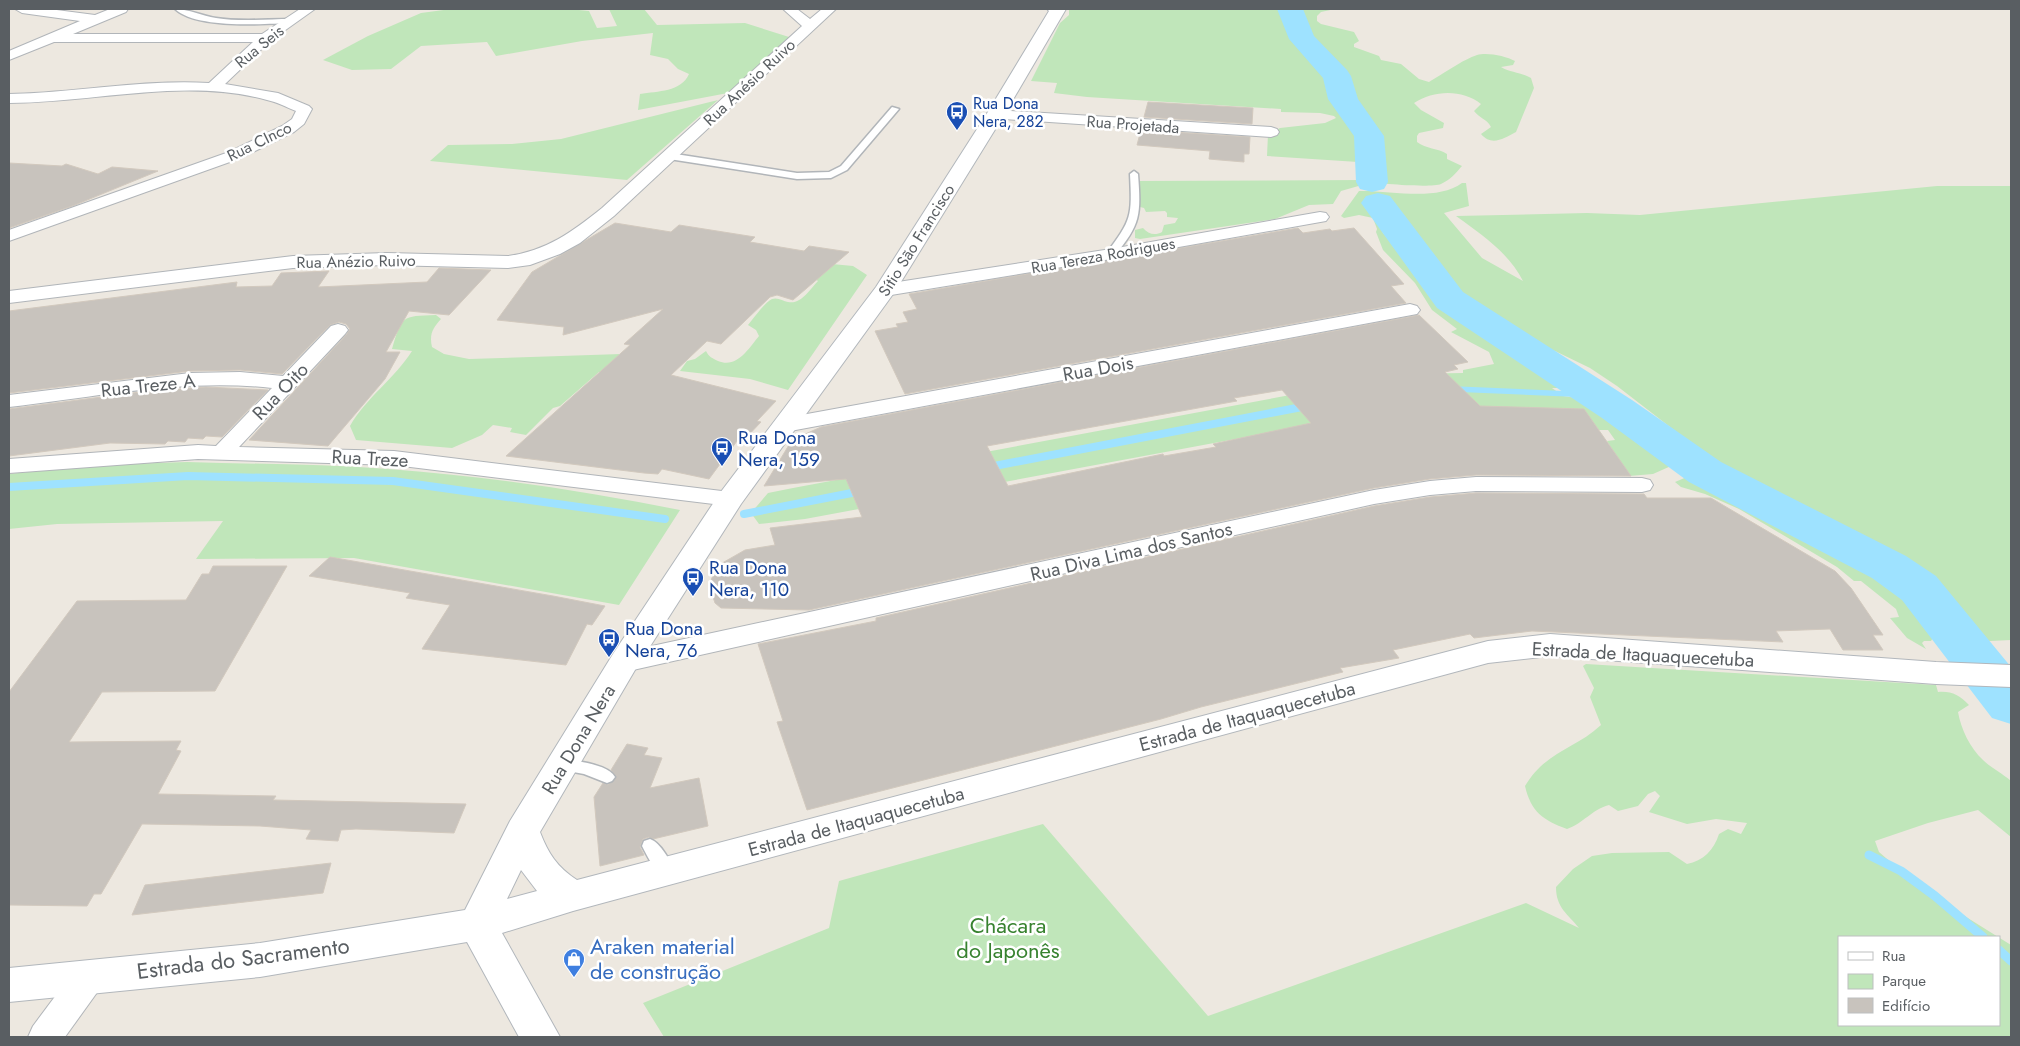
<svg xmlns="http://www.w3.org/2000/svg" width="2020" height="1046" viewBox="0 0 2020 1046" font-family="Jost,sans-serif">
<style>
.green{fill:#c0e6ba;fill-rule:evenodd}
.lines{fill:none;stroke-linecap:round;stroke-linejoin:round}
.stream-far2{stroke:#9ee2ff;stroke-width:5.5}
.stream-far1{stroke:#9ee2ff;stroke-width:8}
.stream{stroke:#9ee2ff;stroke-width:9}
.river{fill:#9ee2ff;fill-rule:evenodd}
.building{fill:#c8c3bd;stroke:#d2c9be;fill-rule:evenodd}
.lane-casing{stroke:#b1b5b9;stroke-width:3}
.street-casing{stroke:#b1b5b9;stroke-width:2}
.secondary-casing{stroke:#b2b7bc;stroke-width:2}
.lane{fill:#fff;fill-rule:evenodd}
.street{fill:#fff;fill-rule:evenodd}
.secondary{fill:#fff;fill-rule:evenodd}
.labels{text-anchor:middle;stroke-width:5;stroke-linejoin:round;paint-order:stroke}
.far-street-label{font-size:16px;fill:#595e62;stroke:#fff}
.far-transit-label{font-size:16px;fill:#164399;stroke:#fff;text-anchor:start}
.street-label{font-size:19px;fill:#595e62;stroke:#fff}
.transit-label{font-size:19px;fill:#164399;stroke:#fff;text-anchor:start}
.near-park-label{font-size:22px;fill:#37822f;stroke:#fff}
.near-shop-label{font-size:22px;fill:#366cbe;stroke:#fff;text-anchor:start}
.near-street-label{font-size:22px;fill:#595e62;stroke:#fff}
</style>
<rect width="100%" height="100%" fill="#ede8e0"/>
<g class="green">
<path d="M451,9H569L589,11L597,28L617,26L609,9H644L657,25L745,23L789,37L728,93L638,110L640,94C658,91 681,92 689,74L678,69L668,59L650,55L653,33L582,41L496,56L487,42L421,46L391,69L352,70L323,60L368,36L421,13Z"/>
<path d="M1069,9H1335L1321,12L1317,16V21L1321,24L1354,32L1359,41L1354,44V47L1379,56L1381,60L1401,64L1419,79L1429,82C1441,75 1464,59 1477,55C1487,52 1506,56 1515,61L1513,65L1501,67C1511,73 1521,72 1531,78L1534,88L1516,132C1504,138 1492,147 1481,134L1491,127C1487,119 1479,118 1474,111L1481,104C1462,89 1434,90 1414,103L1421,110L1444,123L1443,128L1419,133L1417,136V142C1426,149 1438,148 1447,154V159L1462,166C1456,173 1450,180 1441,184C1431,188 1376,184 1364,180L1362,185L1341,191L1333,204L1309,205L1275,219L1140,239L1135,238V230L1143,228C1148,234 1155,236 1162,232L1164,225L1175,223L1178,218L1167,217V213L1165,211L1146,212L1144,208L1140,207L1135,181L1363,180L1361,165L1358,162L1267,156L1268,134L1280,128L1325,123L1336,118L1334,116L1320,113L1281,112V109L1087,97L1054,93L1057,83L1031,81L1060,23L1069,15Z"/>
<path d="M718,100L627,180L430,161L448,145L512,144L561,139Z"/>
<path d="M1462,183H1466L1469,206L1444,213L1482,258L1523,281C1509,253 1481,234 1456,216L1587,213L1640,215L1937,186H2011V640L1990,641L1973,639L1952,625L1932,597L1922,586L1905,574L1888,555L1844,535L1778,497L1727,471L1617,386L1590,368L1555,351L1539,347L1527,341L1525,336L1501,324L1465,302L1434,273L1391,210L1380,205L1373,213L1383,233L1444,303L1532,365L1558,378L1561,382L1557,388H1552L1563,396L1598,401L1614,409L1671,466L1653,474L1629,476L1607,441L1615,440L1608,430H1599L1586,413L1413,406L805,519L759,524L751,513L768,493L793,488L1403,374L1463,373V370L1494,364L1489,352L1451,332L1457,329L1432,310L1415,283L1383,250L1376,232L1377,229L1373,218L1359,215L1344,218L1341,216L1359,191C1390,190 1436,202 1462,183Z"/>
<path d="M832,264L853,266L867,275L788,390L750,379L680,371L687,361L695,359L706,351C709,357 712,358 718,361C737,369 749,348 759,336L756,330L748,325C754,318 764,303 772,299C778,297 783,301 788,302C801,305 810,289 818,281L815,279Z"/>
<path d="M436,315L441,319C433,328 429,334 432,347L444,354L469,359L621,354L613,375L599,372L560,406L553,408L526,435L510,432L512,428L493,425L482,435L452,448L356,440L350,426C366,398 395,378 412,351L392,349C402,316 401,316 436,315Z"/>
<path d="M187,462C254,464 321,464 388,469C486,476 583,491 680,510L619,605L354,558L196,559L223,521L57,524L9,529V474L97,465Z"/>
<path d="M1694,474L1714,490L1729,495L1752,511L1822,549L1880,574L1888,586L1897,592L1914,597L1919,605L1924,609L1923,613L1935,634L1931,641H1924L1922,643L1926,649L1907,638L1890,618L1899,617L1896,609L1861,581H1854L1837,567L1739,509L1705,494L1681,487L1675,482Z"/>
<path d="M1586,664L1936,685L1938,692C1952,691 1959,695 1969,705L1958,712C1961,729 1970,748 1983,760C1991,768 2002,773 2011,781V837L1978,810L1928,823L1875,841L1879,852L1923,890L2011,945V1037H664L643,1003L829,928L839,881L1043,824L1208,1016L1526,903L1579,928C1568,914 1556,908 1556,887L1573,869L1592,856L1612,853L1669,852L1687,864C1703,861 1714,850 1719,834L1728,829L1741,834L1747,823L1716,819L1687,824L1649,812L1660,796L1655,791L1648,794L1638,806L1618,811L1609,805C1591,810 1584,823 1567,829C1543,820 1531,812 1525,786C1546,751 1574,750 1601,725L1590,697L1594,688L1583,666ZM1999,937V1025H1839V937Z"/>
<path d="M2007,677L2011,679V700C1996,698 1980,693 1970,682Z"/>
</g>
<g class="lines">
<path class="stream-far2" d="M1454,389L1595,395"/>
<g class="stream-far1">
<path d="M989,467L1307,406"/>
<path d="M9,487L188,476L393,481L665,519"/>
<path d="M744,514L862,491"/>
</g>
<g class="stream">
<path d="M1869,855L1901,871L1935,896L1983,937"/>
<path d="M1999,950L2011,961"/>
</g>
<g class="river">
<path d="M1277,9H1303L1314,36L1347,70L1351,76L1358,99L1384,136L1388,182L1384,189L1372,192L1360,189L1356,182L1354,136L1328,99L1323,78L1289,39Z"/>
<path d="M1378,193L1390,196L1463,292L1632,400L1721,462L1906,556L1936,576L2011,667V724L1992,718L1902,600L1872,578L1689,482L1602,418L1437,308L1361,203L1366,196Z"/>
</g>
</g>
<g class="building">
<path d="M1148,102L1253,108L1252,124L1144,117Z"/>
<path d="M1141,130L1250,137L1249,154H1244V162L1220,160L1209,159L1210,151L1137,145Z"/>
<path d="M9,163L62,166L66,164L98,174L112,167L158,171L75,205L9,228Z"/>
<path d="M615,223L671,232L679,225L755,237L750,242L804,251L809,246L849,252L793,300L777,295L770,297L721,344L707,341L671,375L776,401L757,421L761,422L742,442L737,441L709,479L662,469L658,474L644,473L506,456L630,345L624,344L663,309L563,335L564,327L497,320L532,272Z"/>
<path d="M1298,228L1303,233L1330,229L1332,231L1354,228L1404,284L1391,286L1406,303L905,394L875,331L898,327L896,324L908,322L903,312L917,309L909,294Z"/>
<path d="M439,268L491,270L449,315L409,311L386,352H400L385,379L328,446L249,440L346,335L350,329L346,324L339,322L330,325L282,374L240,370L190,371L9,393V311L237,282L236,287L272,286L281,273L329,271L318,287L427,282Z"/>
<path d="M1419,315L1468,362L1454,365L1458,369L1445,372L1480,406L1584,409L1631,476L1476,475L1430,479L1374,488L809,610L721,608L715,603L709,585L717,566L745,550L775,545L770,528L862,517L846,479L764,486L792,440L821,427ZM1282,390L1311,423L1213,444L1216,447L1164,456L1163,454L1008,486L987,446L1237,401L1234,398Z"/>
<path d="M206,387L268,390L222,437L206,436L203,439L188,438L185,442L168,441L165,444L110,443L9,456V409L140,392Z"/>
<path d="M1476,493L1644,494L1647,498H1711L1835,571L1851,588L1883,635H1873L1883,650H1843L1830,629L1776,631L1783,642L1532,631L1474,638L1470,634L1393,650L1399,658L1340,668L1343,672L1201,707L1161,719L807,810L777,722L783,721L758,644L876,621V618L1374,506L1430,497Z"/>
<path d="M330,557L553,596L605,606L592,625L587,624L566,665L422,649L450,605L406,598L410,593L309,576Z"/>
<path d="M213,566H287L215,691L102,692L69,742L181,741L176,750L181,751L158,794L276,796L273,800L466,804L454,833L356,829L341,830L338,841L306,839L311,830L260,826L142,824L101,894H94L87,906L9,905V692L77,601L186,600L202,574H209Z"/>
<path d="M627,744L648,748L644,755L662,758L650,788L699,778L708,826L653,839L649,837L643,839L640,847L644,855L600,866L594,797L603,783L608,785L616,778L611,770Z"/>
<path d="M331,863L323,893L132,915L145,885Z"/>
</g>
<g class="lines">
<g class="lane-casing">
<g id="lane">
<path d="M175,9C189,9 202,16 216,18C241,22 266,19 291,19L295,21L291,23C262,24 196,29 175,9Z"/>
<path d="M892,107L899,109L847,170L831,178L797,179L669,159L665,156L669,153L797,173L829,172L841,166Z"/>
<path d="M1134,171L1138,174C1141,214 1141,225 1114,256H1108L1106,254C1132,219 1132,217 1130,174Z"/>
<path d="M562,759C576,761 608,764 615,777L612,781L607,783L584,774L557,769L554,765L557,761Z"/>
<path d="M650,839C661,843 670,861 675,871L673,876C658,881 648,857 642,846L644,841Z"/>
</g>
</g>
<g class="street-casing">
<g id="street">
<path d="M15,9H49L95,15L110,9H128L126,12L73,34H262L300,9H315L270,41L225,84L278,93L309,106L312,109L304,124L294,132L241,158L9,241V230L229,152L282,126L292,119L296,111C286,107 277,102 267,100C186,77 92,103 9,103V94C75,93 142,79 209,83L253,42H54L9,60V51L80,21L22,13Z"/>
<path d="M783,9H797L810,19L822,9H836L614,216L580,243L560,254L530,265L508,268L387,265L293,268L9,303V291L293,256L387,253L508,256C546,251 572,232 602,208L802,26Z"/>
<path d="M995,110L1271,127L1277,129L1279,132L1277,135L1271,137L990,118L987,115L990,112Z"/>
<path d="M1320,212L1326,213L1329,217L1326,221L1111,259L885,296L878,294L876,290L878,286L885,284L1111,249Z"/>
<path d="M1410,304L1417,306L1420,310L1417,314L785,432L777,430L774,425L777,420L785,418Z"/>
<path d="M338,324L345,326L348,330L345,334L239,447L394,451L730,492L738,494L742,499L738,504L730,506L394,465L198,459L9,473V459L198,445L216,446L272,388C184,378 96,397 9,407V395L190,373L240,372L283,376L331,326Z"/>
<path d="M1476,477L1642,478L1650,480L1653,485L1650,490L1642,492L1476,491L1430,495L1374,504L624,672L615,669L611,662L615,655L624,652L1374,490L1430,481Z"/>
<path d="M89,962L101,967L106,977L101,987L65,1037H28L33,1026L77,967Z"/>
</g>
</g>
<g class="secondary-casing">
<path id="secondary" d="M1047,9H1066L1004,115L896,290L741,504L635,670L540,832C548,853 557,867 577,880L1488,641L1550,634L1936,662L2011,665V687L1936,684L1550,656L1488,663L573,911L502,933L560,1037H519L467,942L260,977L9,1002V968L260,943L465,910L510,821L613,654L720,493L876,287L986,115L1049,11ZM521,870L537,891L507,899Z"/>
</g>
<use href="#lane" class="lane"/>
<use href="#street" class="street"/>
<use href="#secondary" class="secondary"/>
</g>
<defs>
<g id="bus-pin" transform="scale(1.125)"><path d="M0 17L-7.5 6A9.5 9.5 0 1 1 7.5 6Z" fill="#1a4fb4" stroke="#fff"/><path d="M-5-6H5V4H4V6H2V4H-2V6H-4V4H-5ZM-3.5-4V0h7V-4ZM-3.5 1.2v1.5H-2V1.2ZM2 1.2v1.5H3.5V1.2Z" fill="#fff"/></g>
<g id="shop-pin" transform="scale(1.125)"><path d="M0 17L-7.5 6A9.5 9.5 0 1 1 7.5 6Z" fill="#3f7fe0" stroke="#fff"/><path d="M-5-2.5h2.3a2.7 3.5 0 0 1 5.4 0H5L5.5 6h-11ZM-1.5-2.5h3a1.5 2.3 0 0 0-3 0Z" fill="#fff"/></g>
</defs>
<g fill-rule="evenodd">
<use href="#bus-pin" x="957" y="112"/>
<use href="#bus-pin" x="722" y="448"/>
<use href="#bus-pin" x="693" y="578"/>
<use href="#bus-pin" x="609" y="639"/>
<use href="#shop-pin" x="574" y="959"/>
</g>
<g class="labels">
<g class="far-street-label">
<text transform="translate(259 46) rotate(-39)" y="6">Rua Seis</text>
<text transform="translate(749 82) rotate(-43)" y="6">Rua Anésio Ruivo</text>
<text transform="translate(1133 124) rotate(4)" y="6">Rua Projetada</text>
<text transform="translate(259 141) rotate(-26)" y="6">Rua CInco</text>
<text transform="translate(916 240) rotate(-58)" y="6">Sítio São Francisco</text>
<text transform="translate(1103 255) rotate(-10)" y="6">Rua Tereza Rodrigues</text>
<text transform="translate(356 261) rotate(-1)" y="6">Rua Anézio Ruivo</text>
</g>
<g class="far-transit-label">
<text x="973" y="109">Rua Dona<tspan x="973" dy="18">Nera, 282</tspan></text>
</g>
<g class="street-label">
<text transform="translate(1098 368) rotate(-10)" y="7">Rua Dois</text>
<text transform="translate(148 385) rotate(-6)" y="7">Rua Treze A</text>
<text transform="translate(280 391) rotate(-46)" y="7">Rua Oito</text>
<text transform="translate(370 458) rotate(3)" y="7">Rua Treze</text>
<text transform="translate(1131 551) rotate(-13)" y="7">Rua Diva Lima dos Santos</text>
<text transform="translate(1643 654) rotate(3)" y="7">Estrada de Itaquaquecetuba</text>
<text transform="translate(1247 716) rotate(-15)" y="7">Estrada de Itaquaquecetuba</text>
<text transform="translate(578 739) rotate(-59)" y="7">Rua Dona Nera</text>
<text transform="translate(856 821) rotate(-15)" y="7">Estrada de Itaquaquecetuba</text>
</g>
<g class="transit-label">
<text x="738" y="444">Rua Dona<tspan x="738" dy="22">Nera, 159</tspan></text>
<text x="709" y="574">Rua Dona<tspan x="709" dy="22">Nera, 110</tspan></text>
<text x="625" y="635">Rua Dona<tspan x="625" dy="22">Nera, 76</tspan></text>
</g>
<g class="near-park-label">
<text x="1008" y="933">Chácara<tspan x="1008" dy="25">do Japonês</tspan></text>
</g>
<g class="near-shop-label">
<text x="590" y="954">Araken material<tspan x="590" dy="25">de construção</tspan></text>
</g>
<g class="near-street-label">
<text transform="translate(243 958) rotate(-7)" y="8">Estrada do Sacramento</text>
</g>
</g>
<rect width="2020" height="1046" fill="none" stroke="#595e62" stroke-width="20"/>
<rect x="1838" y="936" width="162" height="90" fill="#ffffff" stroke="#bdbfc0"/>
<rect x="1848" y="952" width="25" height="8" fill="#ffffff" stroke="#bdbfc0"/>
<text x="1882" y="961" font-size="15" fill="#595e62">Rua</text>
<rect x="1848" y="974" width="25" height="15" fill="#c0e6ba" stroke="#bdbfc0"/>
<text x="1882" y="986" font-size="15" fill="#595e62">Parque</text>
<rect x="1848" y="998" width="25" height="15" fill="#c8c3bd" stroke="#bdbfc0"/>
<text x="1882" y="1011" font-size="15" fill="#595e62">Edifício</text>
</svg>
